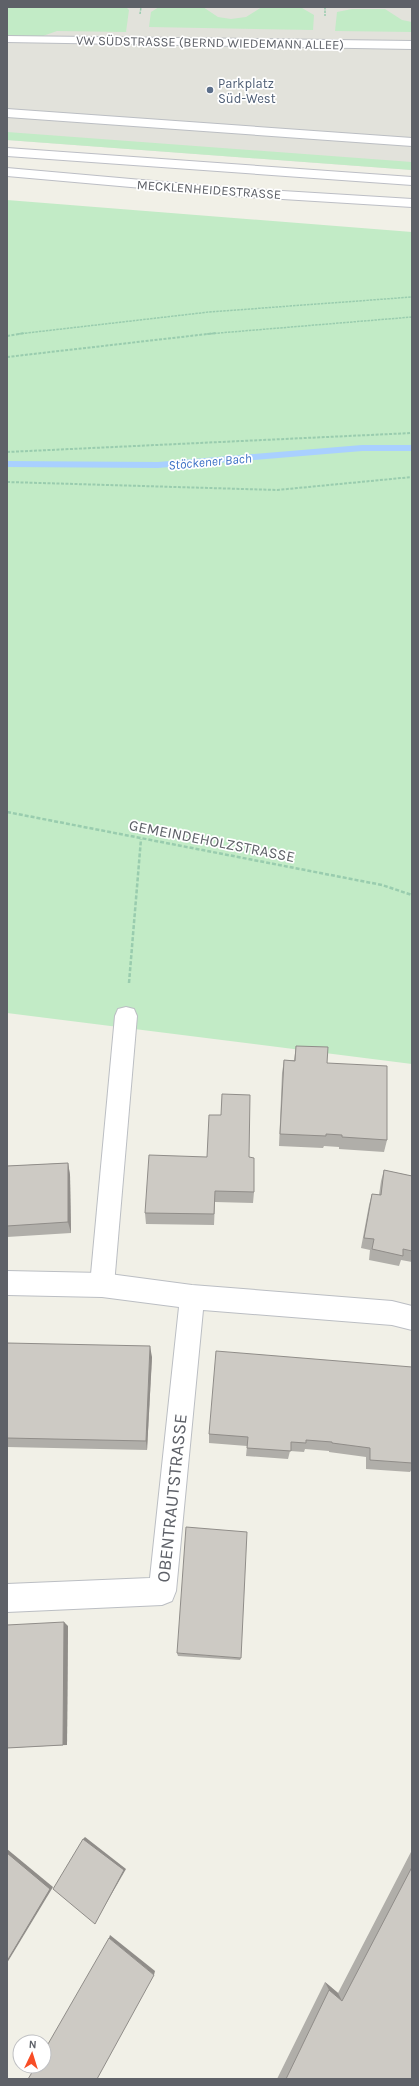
<svg xmlns="http://www.w3.org/2000/svg" width="419" height="2086" viewBox="0 0 419 2086" font-family="Karla,sans-serif">
<style>
.industrial{fill:#e2e2db}
.green{fill:#c2ebc6}
.lines{fill:none;stroke-linecap:round;stroke-linejoin:round}
.stream{fill:#a9d0ff;fill-rule:evenodd}
.service-casing{stroke:#bbbec3;stroke-width:2}
.minor-casing{stroke:#bbbec3;stroke-width:2}
.secondary-casing{stroke:#bcbec5;stroke-width:2}
.path-far2{stroke:#99ccae;stroke-width:1.5;stroke-dasharray:2.5 1;stroke-linecap:butt}
.path-far1{stroke:#99ccae;stroke-width:2;stroke-dasharray:3 1.5;stroke-linecap:butt}
.path{stroke:#99ccae;stroke-width:2.5;stroke-dasharray:4 2;stroke-linecap:butt}
.service{fill:#fff;fill-rule:evenodd}
.minor{fill:#fff;fill-rule:evenodd}
.secondary{fill:#fff;fill-rule:evenodd}
.wall{fill:#b0aea9}
.shaded-wall{fill:#908d89}
.building{fill:#cdcac4;stroke:#908d89}
.service-dot{fill:#5c6f8a;stroke:#fff;stroke-width:1.5}
.labels{text-anchor:middle;stroke-width:3.5;stroke-linejoin:round;paint-order:stroke}
.far-street-label{font-size:13px;fill:#5e6168;stroke:#fff}
.far-service-label{font-size:13px;fill:#4e5e75;stroke:#fff;text-anchor:start}
.far-water-label{font-size:13px;font-style:italic;fill:#3d71c6;stroke:#fff}
.street-label{font-size:15px;fill:#5e6168;stroke:#fff}
.near-street-label{font-size:18px;fill:#5e6168;stroke:#fff}
</style>
<rect width="100%" height="100%" fill="#f1f0e7"/>
<path class="industrial" d="M7,7H412V170L7,140Z"/>
<g class="green">
<path d="M7,7H126L129,10L126,32L57,31L40,37L7,36Z"/>
<path d="M159,7H203L218,17L231,19L246,17L262,7L302,8L314,15L313,30L149,27L151,12Z"/>
<path d="M385,9L402,20L412,22V32L335,31L337,12L352,9Z"/>
<path d="M7,132L412,162V170L7,140Z"/>
<path d="M7,200L412,232V1064L7,1013Z"/>
</g>
<g class="lines">
<path class="stream" d="M362,445H412V451H362L158,468L7,467V461L158,462Z"/>
<g class="service-casing">
<g id="service">
<path d="M7,36L412,41V49L7,42Z"/>
<path d="M7,109L412,138V146L7,117Z"/>
<path d="M126,1007L134,1009L137,1016L114,1285L111,1293L102,1297L93,1293L90,1285L115,1016L118,1009Z"/>
</g>
</g>
<g class="minor-casing">
<path id="minor" d="M7,1271L102,1273L192,1285L392,1301L412,1306V1330L392,1325L203,1310L176,1591L172,1601L162,1605L7,1612V1584L150,1578L179,1307L102,1297L7,1295Z"/>
</g>
<g class="secondary-casing">
<g id="secondary">
<path d="M7,148L412,177V185L7,156Z"/>
<path d="M7,168L232,188L412,199V207L232,196L7,176Z"/>
</g>
</g>
<g class="path-far2">
<path d="M325,7V16"/>
<path d="M140,14L141,7"/>
<path d="M18,334L209,312L412,297"/>
<path d="M207,334L412,317"/>
</g>
<g class="path-far1">
<path d="M7,336L25,333"/>
<path d="M7,357L216,333"/>
<path d="M7,452L412,433"/>
<path d="M7,482L277,490L412,477"/>
</g>
<g class="path">
<path d="M7,812L382,885L412,895"/>
<path d="M129,983L141,839"/>
</g>
<use href="#service" class="service"/>
<use href="#minor" class="minor"/>
<use href="#secondary" class="secondary"/>
</g>
<g class="wall">
<path d="M296,1046L327,1063L387,1140L384,1152L339,1149V1147L324,1146L323,1148L279,1146L282,1073L284,1060H294Z"/>
<path d="M249,1157L254,1192L253,1203L215,1202L214,1225L146,1224L145,1213Z"/>
<path d="M68,1163L70,1175L71,1233L7,1237V1166Z"/>
<path d="M384,1170L412,1176V1262L401,1260L399,1266L369,1260L370,1250L361,1248L369,1205L372,1194L379,1195L381,1181Z"/>
<path d="M7,1343L152,1357L147,1450L7,1447Z"/>
<path d="M412,1367V1469L410,1472L366,1469V1457L329,1452V1451L305,1449L304,1452L290,1451L288,1459L246,1456L247,1446L209,1443V1434Z"/>
<path d="M7,1625L68,1626L67,1745L7,1748Z"/>
<path d="M177,1653L241,1658L240,1660L178,1656Z"/>
<path d="M412,1850V2079H277L325,1982L338,1993Z"/>
</g>
<g class="shaded-wall">
<path d="M68,1163L70,1175L71,1233L68,1222Z"/>
<path d="M150,1346L152,1357L147,1450L146,1441Z"/>
<path d="M64,1622L68,1626L67,1745H63Z"/>
<path d="M85,1837L126,1869L96,1921L83,1839Z"/>
<path d="M7,1849L53,1887L7,1963Z"/>
<path d="M110,1935L155,1971L154,1975L109,1938Z"/>
<path d="M325,1982L338,1993L342,2001L329,1990Z"/>
</g>
<g class="building">
<path d="M296,1046L328,1047L327,1063L387,1066V1140L342,1137V1135L326,1134V1136L280,1134L284,1060L295,1061Z"/>
<path d="M222,1094L250,1095L249,1157L254,1158V1192L215,1191L214,1214L145,1213L149,1155L207,1157L209,1115H221Z"/>
<path d="M68,1163V1222L7,1226V1166Z"/>
<path d="M384,1170L412,1176V1251L403,1249V1256L372,1249L374,1239L364,1238L372,1194L381,1195Z"/>
<path d="M7,1343L150,1346L146,1441L7,1438Z"/>
<path d="M216,1351L412,1367V1463L370,1460V1448L332,1443V1442L306,1440V1443L291,1442V1451L247,1448L248,1437L209,1434Z"/>
<path d="M186,1527L247,1532L241,1658L177,1653Z"/>
<path d="M64,1622L63,1745L7,1748V1625Z"/>
<path d="M83,1839L124,1870L95,1924L53,1889Z"/>
<path d="M7,1853L50,1889L7,1961Z"/>
<path d="M412,1867V2079H286L329,1990L342,2001Z"/>
<path d="M109,1938L154,1975L97,2079H28L36,2066H44V2051Z"/>
</g>
<circle class="service-dot" cx="210" cy="90" r="4"/>
<g class="labels">
<g class="far-street-label">
<text transform="translate(210 42) rotate(1)" y="5">VW SÜDSTRASSE (BERND WIEDEMANN ALLEE)</text>
<text transform="translate(209 189) rotate(4)" y="5">MECKLENHEIDESTRASSE</text>
</g>
<g class="far-service-label">
<text x="218" y="88">Parkplatz<tspan x="218" dy="15">Süd-West</tspan></text>
</g>
<g class="far-water-label">
<text transform="translate(210 461) rotate(-5)" y="5">Stöckener Bach</text>
</g>
<g class="street-label">
<text transform="translate(212 841) rotate(11)" y="5">GEMEINDEHOLZSTRASSE</text>
</g>
<g class="near-street-label">
<text transform="translate(172 1498) rotate(-84)" y="6">OBENTRAUTSTRASSE</text>
</g>
</g>
<rect width="419" height="2086" fill="none" stroke="#5e6168" stroke-width="16"/>
<g transform="translate(32 2054) rotate(4)"><circle r="19" fill="#ffffff" stroke="#bfc0c3"/>
<path d="M0-3L7 15L0 10L-7 15Z" fill="#f84d26"/>
<text y="-6" font-size="11" font-weight="bold" text-anchor="middle" fill="#5e6168">N</text>
</g>
</svg>
